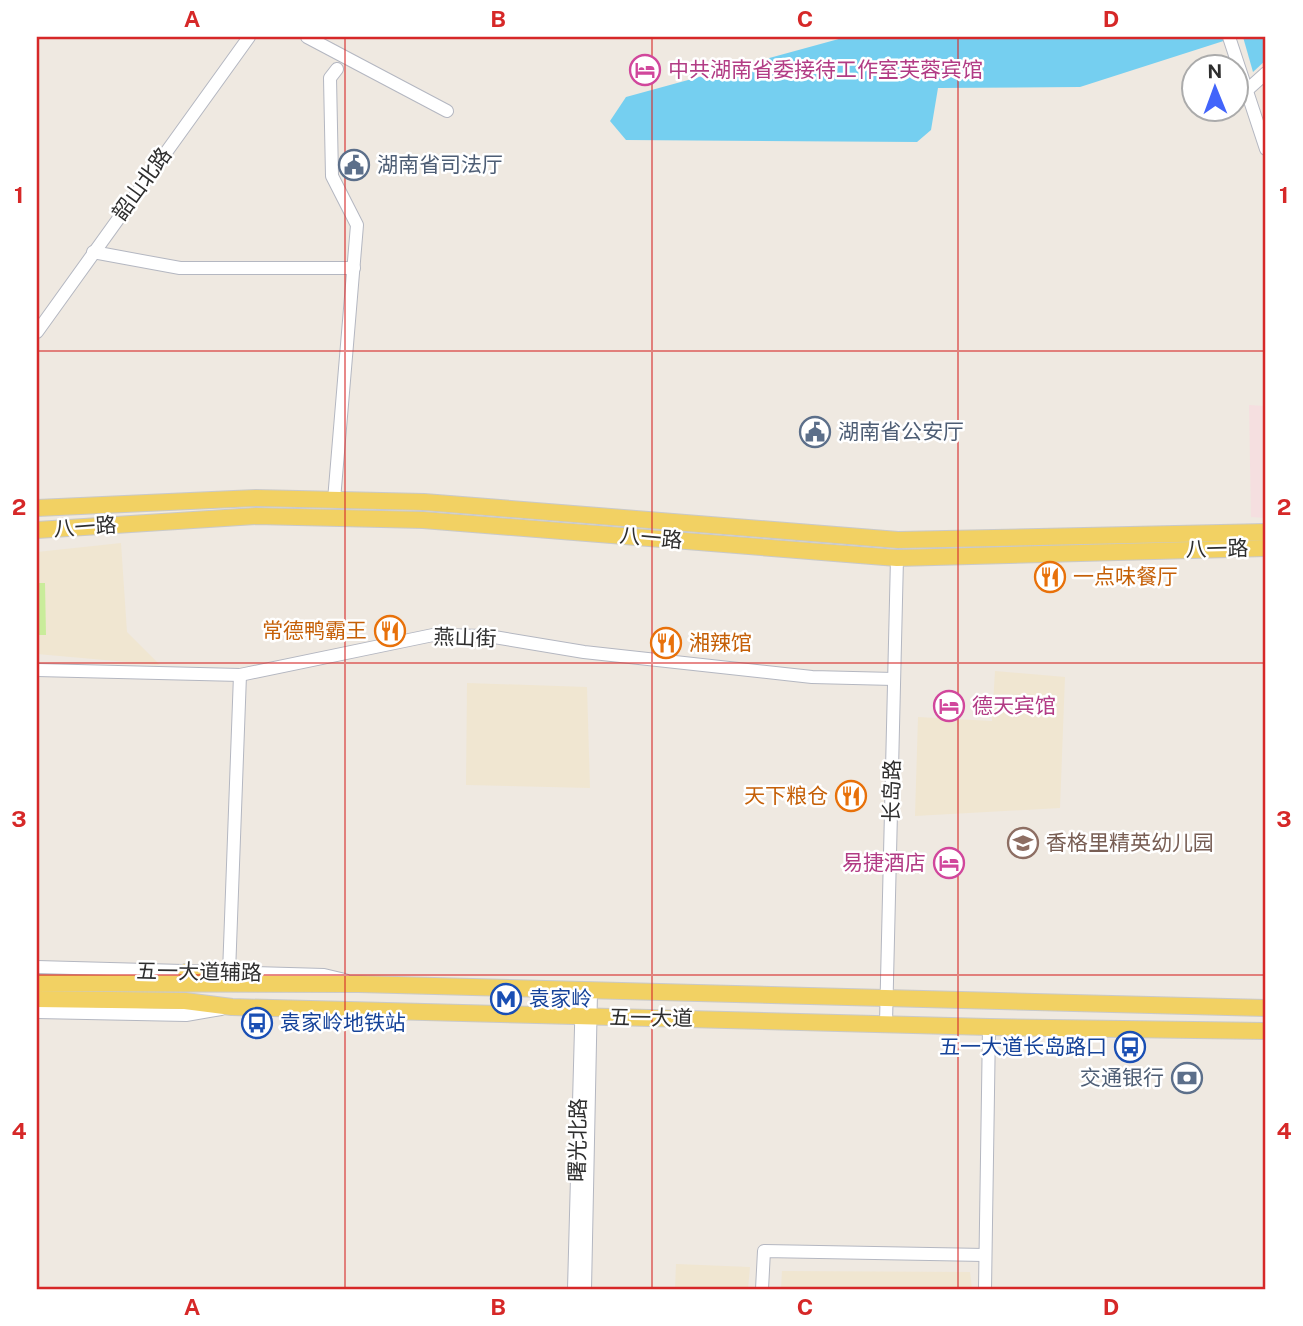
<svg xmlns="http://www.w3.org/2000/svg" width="1303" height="1326" viewBox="0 0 1303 1326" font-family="'Public Sans','Noto Sans SC',sans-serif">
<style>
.education{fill:#f0e6d1}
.medical{fill:#f5dfe0}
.pitch{fill:#c9ec9a}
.water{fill:#75cff0}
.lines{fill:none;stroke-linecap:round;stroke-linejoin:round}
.minor-casing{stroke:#b4b7c1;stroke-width:14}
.major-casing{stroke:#c9c9c9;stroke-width:18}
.minor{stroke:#fff;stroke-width:12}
.major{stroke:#f2d163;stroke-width:16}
.grid{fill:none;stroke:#d62828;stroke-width:2;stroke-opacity:0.55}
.labels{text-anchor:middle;stroke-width:5;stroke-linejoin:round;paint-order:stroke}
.hotel-label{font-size:21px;fill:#b23c85;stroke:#fff;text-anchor:start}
.service-label{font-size:21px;fill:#4e5e75;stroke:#fff;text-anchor:start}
.street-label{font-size:21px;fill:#2e2e2e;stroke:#fff}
.food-label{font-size:21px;fill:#c56008;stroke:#fff;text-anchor:start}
.education-label{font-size:21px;fill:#785e54;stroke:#fff;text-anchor:start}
.transit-label{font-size:21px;fill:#164399;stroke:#fff;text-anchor:start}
.neatline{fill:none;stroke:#d62828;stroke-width:2.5}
.grid-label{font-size:23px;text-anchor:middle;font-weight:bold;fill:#d62828}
</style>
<rect width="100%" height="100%" fill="#efe9e1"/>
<g class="education">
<path d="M121,543L127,632L160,665L37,654V552Z"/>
<path d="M995,671L1065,677L1060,808L915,816L918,717L992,721Z"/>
<path d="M467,683L587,687L590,788L466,785Z"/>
<path d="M676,1264L750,1267L748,1289H675Z"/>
<path d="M782,1271L970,1272L972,1289H781Z"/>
</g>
<path class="medical" d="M1249,405L1266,406V518L1251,517Z"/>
<path class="pitch" d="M37,583H45L46,635H37Z"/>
<g class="water">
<path d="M846,37H1236L1080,87L938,88L931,130L917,142L626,140L610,121L626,97Z"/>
<path d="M1243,37H1266V60L1253,72Z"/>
</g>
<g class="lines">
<g class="minor-casing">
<g id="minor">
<path d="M307,37L447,111"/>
<path d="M1229,37L1266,149"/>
<path d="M1246,91L1266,73"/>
<path d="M93,252L180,268H354"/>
<path d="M37,332L249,37"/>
<path d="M334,500L357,225L332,176L330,78L337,69"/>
<path d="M37,670L240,675L433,635L488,636L584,652L812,677L894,679"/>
<path d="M37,967L324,975L345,980"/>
<path d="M229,973L240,675"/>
<path d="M37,1012L186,1015L221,1009"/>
<path d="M886,1023L897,558"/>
<path d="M574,1289L582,991"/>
<path d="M585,1289L591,992"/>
<path d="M762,1289L764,1251L985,1255"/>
<path d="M985,1289L989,1027"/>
</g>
</g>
<g class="major-casing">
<g id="major">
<path d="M37,508L256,498L424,502L898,540L1266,532"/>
<path d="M37,530L256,516L423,520L897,558L1266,548"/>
<path d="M186,972L212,979"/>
<path d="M37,983L359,984L1266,1008"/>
<path d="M37,999L185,1001L232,1007L989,1027L1266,1031"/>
</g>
</g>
<use href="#minor" class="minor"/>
<use href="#major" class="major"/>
</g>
<path class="grid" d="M345,37V1289M652,37V1289M958,37V1289M37,351H1266M37,663H1266M37,975H1266"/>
<defs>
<g id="hotel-ring" transform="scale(1.575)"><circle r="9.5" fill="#fff" stroke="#d1479c" stroke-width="1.5"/><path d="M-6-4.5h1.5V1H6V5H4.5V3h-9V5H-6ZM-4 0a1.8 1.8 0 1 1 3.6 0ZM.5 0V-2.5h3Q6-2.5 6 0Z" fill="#d1479c"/></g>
<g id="civic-ring" transform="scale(1.575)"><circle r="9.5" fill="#fff" stroke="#5c6f8a" stroke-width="1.5"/><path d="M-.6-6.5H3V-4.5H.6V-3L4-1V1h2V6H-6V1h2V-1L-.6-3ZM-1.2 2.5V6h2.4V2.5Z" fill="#5c6f8a"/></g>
<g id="restaurant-ring" transform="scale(1.575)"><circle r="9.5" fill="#fff" stroke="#e8710a" stroke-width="1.5"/><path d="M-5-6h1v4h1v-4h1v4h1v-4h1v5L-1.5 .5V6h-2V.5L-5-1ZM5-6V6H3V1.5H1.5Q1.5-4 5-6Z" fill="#e8710a"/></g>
<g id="school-ring" transform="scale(1.575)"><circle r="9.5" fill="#fff" stroke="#8d6e63" stroke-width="1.5"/><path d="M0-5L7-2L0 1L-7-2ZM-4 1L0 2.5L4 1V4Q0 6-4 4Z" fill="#8d6e63"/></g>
<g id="metro-ring" transform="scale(1.575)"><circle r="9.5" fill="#fff" stroke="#1a4fb4" stroke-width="1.5"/><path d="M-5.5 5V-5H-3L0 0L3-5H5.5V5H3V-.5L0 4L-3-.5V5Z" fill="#1a4fb4"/></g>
<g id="bus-ring" transform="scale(1.575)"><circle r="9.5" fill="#fff" stroke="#1a4fb4" stroke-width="1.5"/><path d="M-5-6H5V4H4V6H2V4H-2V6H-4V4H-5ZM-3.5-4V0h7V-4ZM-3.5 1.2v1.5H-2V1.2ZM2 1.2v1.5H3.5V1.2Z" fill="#1a4fb4"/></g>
<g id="bank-ring" transform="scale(1.575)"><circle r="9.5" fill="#fff" stroke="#5c6f8a" stroke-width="1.5"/><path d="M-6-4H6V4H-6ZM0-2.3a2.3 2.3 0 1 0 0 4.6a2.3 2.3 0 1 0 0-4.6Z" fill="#5c6f8a"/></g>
</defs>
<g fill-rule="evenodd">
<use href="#hotel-ring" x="645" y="70"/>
<use href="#civic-ring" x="354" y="165"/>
<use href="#civic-ring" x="815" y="432"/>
<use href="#restaurant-ring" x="1050" y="577"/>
<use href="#restaurant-ring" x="390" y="631"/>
<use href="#restaurant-ring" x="666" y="643"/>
<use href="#hotel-ring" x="949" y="706"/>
<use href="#restaurant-ring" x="851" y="796"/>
<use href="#school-ring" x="1023" y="843"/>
<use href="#hotel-ring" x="949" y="863"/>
<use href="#metro-ring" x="506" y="999"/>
<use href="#bus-ring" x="257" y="1023"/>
<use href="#bus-ring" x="1130" y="1047"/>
<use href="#bank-ring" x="1187" y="1078"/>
</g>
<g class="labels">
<g class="hotel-label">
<text x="668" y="77">中共湖南省委接待工作室芙蓉宾馆</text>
<text x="972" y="713">德天宾馆</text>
<text x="926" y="870" text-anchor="end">易捷酒店</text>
</g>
<g class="service-label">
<text x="377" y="172">湖南省司法厅</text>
<text x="838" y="439">湖南省公安厅</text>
<text x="1164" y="1085" text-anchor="end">交通银行</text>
</g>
<g class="street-label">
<text transform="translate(142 184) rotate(-54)" y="7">韶山北路</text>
<text transform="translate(85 527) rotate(-4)" y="7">八一路</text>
<text transform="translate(651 538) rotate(5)" y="7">八一路</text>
<text transform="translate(1217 549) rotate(-1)" y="7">八一路</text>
<text transform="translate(465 638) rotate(2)" y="7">燕山街</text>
<text transform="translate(892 791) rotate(-89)" y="7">长岛路</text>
<text transform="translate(199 972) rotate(1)" y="7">五一大道辅路</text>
<text transform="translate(651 1018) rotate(1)" y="7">五一大道</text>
<text transform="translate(578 1140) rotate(-89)" y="7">曙光北路</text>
</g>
<g class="food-label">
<text x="1073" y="584">一点味餐厅</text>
<text x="367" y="638" text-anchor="end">常德鸭霸王</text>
<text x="689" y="650">湘辣馆</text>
<text x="828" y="803" text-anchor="end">天下粮仓</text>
</g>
<g class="education-label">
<text x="1046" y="850">香格里精英幼儿园</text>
</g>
<g class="transit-label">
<text x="529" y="1006">袁家岭</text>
<text x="280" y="1030">袁家岭地铁站</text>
<text x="1107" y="1054" text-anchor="end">五一大道长岛路口</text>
</g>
</g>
<rect width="1303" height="1326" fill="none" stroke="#ffffff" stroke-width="77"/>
<g transform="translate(1215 88) rotate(359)"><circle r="33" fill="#ffffff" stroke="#ababab" stroke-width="2"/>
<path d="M0-5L12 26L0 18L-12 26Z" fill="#4264fb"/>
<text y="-10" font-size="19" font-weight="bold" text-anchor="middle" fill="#2e2e2e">N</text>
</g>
<rect x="38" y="38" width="1226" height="1250" class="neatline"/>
<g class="grid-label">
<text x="192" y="27">A</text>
<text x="498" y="27">B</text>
<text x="805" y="27">C</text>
<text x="1111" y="27">D</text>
<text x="19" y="203">1</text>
<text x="1284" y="203">1</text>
<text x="19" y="515">2</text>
<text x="1284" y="515">2</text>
<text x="19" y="827">3</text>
<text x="1284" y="827">3</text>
<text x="19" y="1139">4</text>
<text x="1284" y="1139">4</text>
<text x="192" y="1315">A</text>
<text x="498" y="1315">B</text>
<text x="805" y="1315">C</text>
<text x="1111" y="1315">D</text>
</g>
</svg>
